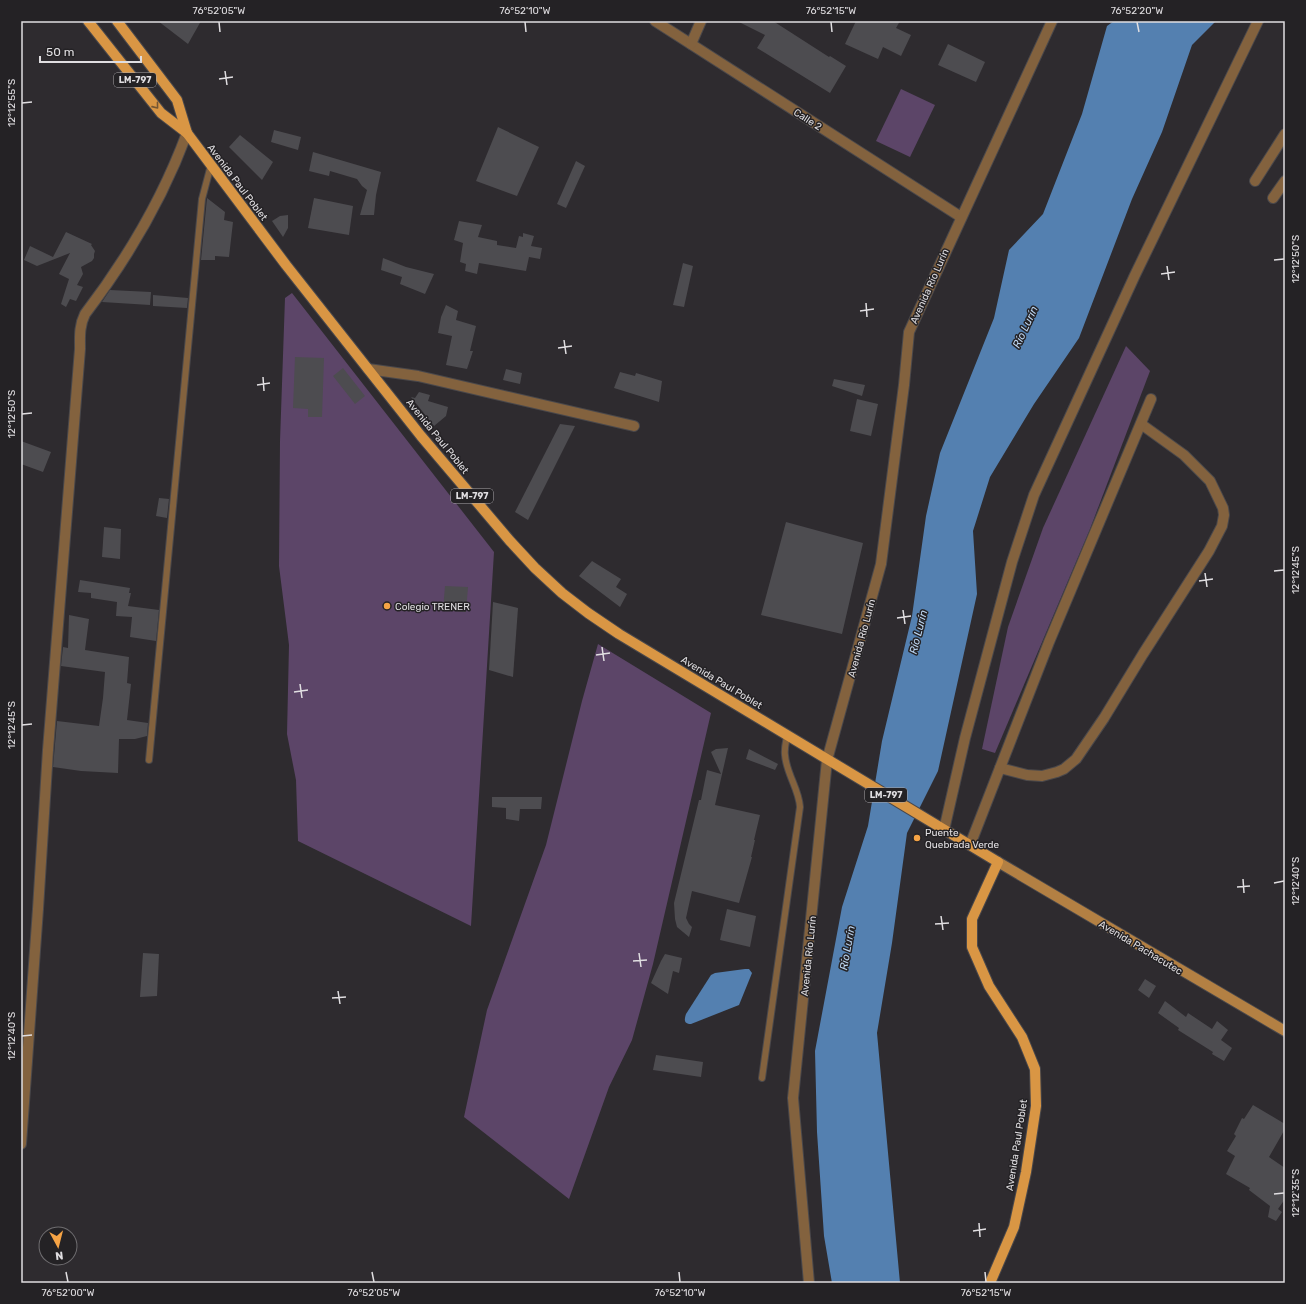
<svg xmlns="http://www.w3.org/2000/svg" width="1306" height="1304" viewBox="0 0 1306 1304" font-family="Rubik,sans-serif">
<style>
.green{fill:#5c4568}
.water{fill:#5480b0}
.building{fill:#4d4c50}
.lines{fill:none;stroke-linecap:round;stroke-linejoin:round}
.lane-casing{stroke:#4a484b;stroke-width:8}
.street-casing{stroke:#4a484b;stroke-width:12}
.secondary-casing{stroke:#4a484b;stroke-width:12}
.primary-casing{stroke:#4a484b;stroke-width:12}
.lane{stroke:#83623e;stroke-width:6}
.street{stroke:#83623e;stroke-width:10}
.secondary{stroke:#b38043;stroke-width:10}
.primary{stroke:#d99644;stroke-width:10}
.oneway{stroke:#755633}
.ticks{fill:none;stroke:#e0dee1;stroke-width:1.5}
.poi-dot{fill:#f5a345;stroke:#242225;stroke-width:1.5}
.labels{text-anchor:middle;stroke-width:3;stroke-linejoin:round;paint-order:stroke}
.shield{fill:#242225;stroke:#a8a6a9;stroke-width:1}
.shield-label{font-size:9px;font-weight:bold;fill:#e0dee1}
.street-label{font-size:10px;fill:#e0dee1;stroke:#242225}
.poi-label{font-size:10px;fill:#e0dee1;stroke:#242225;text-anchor:start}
.water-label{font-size:11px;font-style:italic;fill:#bed8f4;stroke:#242225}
.neatline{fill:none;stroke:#e0dee1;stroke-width:1.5}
.ticks-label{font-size:10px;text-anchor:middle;fill:#e0dee1}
</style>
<rect width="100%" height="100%" fill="#2e2b2f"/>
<g class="green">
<path d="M901,89L935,105L910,157L876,141Z"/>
<path d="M292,293L494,552L471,926L298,841L296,780L287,734L289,645L279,566L280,441L285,298Z"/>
<path d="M1126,346L1150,371L1090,529L995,753L982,749L1008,627L1043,528Z"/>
<path d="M598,644L711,713L653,964L632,1040L609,1087L569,1199L464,1117L487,1010L546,845L582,701Z"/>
</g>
<g class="water">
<path d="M1114,21H1216L1192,45L1162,132L1132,199L1079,338L1034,404L990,477L973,531L977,594L938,771L907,833L892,943L877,1033L900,1283H832L824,1236L817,1132L815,1051L842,907L868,826L882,741L912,616L926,516L940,453L994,318L1009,250L1043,214L1082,114L1107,26Z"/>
<path d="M745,969H749L752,973L739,1005L691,1024C684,1024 684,1020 686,1014L711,975L715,973Z"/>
</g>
<g class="building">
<path d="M158,21H201L188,44Z"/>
<path d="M737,21H773L829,57L830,56L846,66L830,93L757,48L765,35Z"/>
<path d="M856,21H900L896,28L911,35L901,56L883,47L878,59L845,44Z"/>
<path d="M948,44L985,62L976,82L938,65Z"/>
<path d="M498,127L539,147L517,196L476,181Z"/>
<path d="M274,130L301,137L298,150L271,142Z"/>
<path d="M240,135L273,162L262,180L229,147Z"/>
<path d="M313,152L381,172L376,195L374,215H360L367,190L362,186L357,179L330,171L329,176L309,171Z"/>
<path d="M576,161L585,166L566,208L557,204Z"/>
<path d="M207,198L225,212L224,220L233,222L229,257L215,256V260H201Z"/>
<path d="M314,198L353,206L349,235L308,228Z"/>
<path d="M288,215V228L283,237L272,221L280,216Z"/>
<path d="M459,221L482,225L478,237L497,241V245L516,248L519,236L523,237V233L534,236L531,246L542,248L540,259L529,257L526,271L479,263L477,274L465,271L466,264L460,262L463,243L454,240Z"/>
<path d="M66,232L92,244L91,245L95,251L94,254V258L92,261L81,267L83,274L77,285L83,287L76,301L70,299L66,307L61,304L69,279L59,274L70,253L37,266L24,260L30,246L53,257Z"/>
<path d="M383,258L406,267L434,274L425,294L400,284L402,277L381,270Z"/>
<path d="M683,263L693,266L684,307L673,305Z"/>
<path d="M110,290L151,292L150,305L102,302Z"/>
<path d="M153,295L188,298L187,308L153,306Z"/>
<path d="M446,305L458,311L456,320L476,326L470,351H473L467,369L446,365L452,336L438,333L441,317Z"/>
<path d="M295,357L324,358L322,417H308V409L293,408Z"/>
<path d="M343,368L365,396L355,404L333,376Z"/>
<path d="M506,369L522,373L520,384L503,380Z"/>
<path d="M620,372L635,376L636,373L662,381L659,402L614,388Z"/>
<path d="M834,379L865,385L862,396L832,386Z"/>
<path d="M419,392L430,395L428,401L448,407L446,416L434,426L411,397L415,398Z"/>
<path d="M857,399L878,404L871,436L850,431Z"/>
<path d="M560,424L575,426L528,520L515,512Z"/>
<path d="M21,441L51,452L43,472L21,464Z"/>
<path d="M159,498L169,499L167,518L156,516Z"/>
<path d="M786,522L863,543L842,634L761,615Z"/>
<path d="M104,527L121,529L120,559L102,557Z"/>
<path d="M592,561L621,579L616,587L627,594L620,607L579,576Z"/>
<path d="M80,580L130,588L129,593H131L128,606L159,610L156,641L130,637L132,617L116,616L117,602L91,598V593L78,592Z"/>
<path d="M445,586L468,587L466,612L443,610Z"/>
<path d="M493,602L518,608L513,677L489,670Z"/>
<path d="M69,615L89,619L85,650L129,657L127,683L131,684L127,720L148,723L147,736L135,739H119L118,773L81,771L53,767L57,721L99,726L103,698L105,672L61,666L63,647L68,648Z"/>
<path d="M728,748L715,805L760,815L754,840H755L751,857H752L739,903L692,891L686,918L689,924L692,927L689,937L677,927L675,919L674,903L699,800H701L707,770L721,774L711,752L716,749Z"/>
<path d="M749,749L778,764L775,770L746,759Z"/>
<path d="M492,797H542L541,809H520L519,821L506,819V808L492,807Z"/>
<path d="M727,909L756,916L750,947L720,940Z"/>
<path d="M143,953L159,954L157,996L140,997Z"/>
<path d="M665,954L682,958L679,973L673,971L668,994L651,983L661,961Z"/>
<path d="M1145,979L1156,986L1149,998L1138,990Z"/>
<path d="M1165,1001L1186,1017L1188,1013L1212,1029L1217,1021L1228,1030L1221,1040L1232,1048L1224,1061L1212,1054L1213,1052L1178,1030L1179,1028L1158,1013Z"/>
<path d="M656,1055L703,1062L701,1077L653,1070Z"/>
<path d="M1253,1105L1285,1124V1129L1269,1157L1285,1168V1199L1278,1209L1282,1212L1276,1221L1268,1217L1270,1206L1249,1190L1250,1188L1226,1174L1235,1156L1227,1151L1236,1136L1234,1134L1242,1118L1244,1119Z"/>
</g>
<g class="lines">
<g class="lane-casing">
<g id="lane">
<path d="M149,760L202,199L211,165"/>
<path d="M762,1078L800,807C799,789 786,773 785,755C784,749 786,742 787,736"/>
</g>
</g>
<g class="street-casing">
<g id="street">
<path d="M655,21L961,217"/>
<path d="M691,44L701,21"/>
<path d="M1255,181L1285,134"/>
<path d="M1273,198L1285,181"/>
<path d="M368,369L418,376L634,426"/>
<path d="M1000,768L1027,775L1042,776L1057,772L1064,769L1076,759L1104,718L1143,654L1209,551L1222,526L1224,515L1223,508L1210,481L1184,455L1141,424"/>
<path d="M944,830L965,738L1012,562L1034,495L1135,275L1258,21"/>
<path d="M970,845L1049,642L1151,399"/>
<path d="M21,1144L38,909L48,750L80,349C80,337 79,326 85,314C127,259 163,198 187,133"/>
<path d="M809,1283L793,1098L827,760L881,564L904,385L909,332L1052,21"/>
</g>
</g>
<g class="secondary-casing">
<path id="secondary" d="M998,862L1285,1031"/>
</g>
<g class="primary-casing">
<g id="primary">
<path d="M88,21L161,113L187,133L286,265L368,369L421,436L510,541L535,568L562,593L588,613L619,634L998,862L972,919V947L989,986L1022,1037L1035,1069L1036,1106L1026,1172L1014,1227L990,1283"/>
<path d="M117,21L177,100L187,133"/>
</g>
</g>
<use href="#lane" class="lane"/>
<use href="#street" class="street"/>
<use href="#secondary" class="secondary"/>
<use href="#primary" class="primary"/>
</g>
<defs><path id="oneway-chevron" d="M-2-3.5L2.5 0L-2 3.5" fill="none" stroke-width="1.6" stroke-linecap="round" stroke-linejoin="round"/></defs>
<use class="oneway" href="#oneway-chevron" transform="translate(156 106) rotate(51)"/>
<path class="ticks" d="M219,22L220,32M525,22L526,32M831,22L832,32M1137,22L1139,32M225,71L227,85M219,79L233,77M22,103L32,102M1274,260L1284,259M1167,266L1169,280M1161,274L1175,272M866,303L867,317M860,311L874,309M564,340L566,354M558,348L572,346M263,377L264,391M257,385L270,383M22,414L32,413M1274,571L1284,570M1205,573L1207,587M1199,581L1213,579M903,610L905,624M897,618L911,616M602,647L604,661M596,655L610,653M300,684L302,698M294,692L308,690M22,725L32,724M1243,879L1244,893M1274,883L1284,881M1237,887L1250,886M941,916L943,930M935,924L949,923M639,953L641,967M633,961L647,960M338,991L340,1004M332,998L346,997M22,1036L32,1035M1274,1194L1284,1193M979,1223L980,1237M973,1231L986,1229M66,1272L68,1282M372,1272L374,1282M679,1272L680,1282M985,1272L986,1282"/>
<g class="poi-dot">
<circle cx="387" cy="606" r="4"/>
<circle cx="917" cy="838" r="4"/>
</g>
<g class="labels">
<g class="shield">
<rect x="114" y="73" width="42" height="14" rx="3"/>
<rect x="451" y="489" width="42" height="14" rx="3"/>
<rect x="865" y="788" width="42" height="14" rx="3"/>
</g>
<g class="shield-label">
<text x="135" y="83">LM-797</text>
<text x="472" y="499">LM-797</text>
<text x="886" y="798">LM-797</text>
</g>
<g class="street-label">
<text transform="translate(808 119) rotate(33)" y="4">Calle 2</text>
<text transform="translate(238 182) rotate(53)" y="4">Avenida Paul Poblet</text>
<text transform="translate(929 286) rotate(-66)" y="4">Avenida Río Lurín</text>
<text transform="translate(438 436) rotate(51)" y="4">Avenida Paul Poblet</text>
<text transform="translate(861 638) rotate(-75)" y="4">Avenida Río Lurín</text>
<text transform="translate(722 682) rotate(31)" y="4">Avenida Paul Poblet</text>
<text transform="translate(1141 947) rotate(31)" y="4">Avenida Pachacutec</text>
<text transform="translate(808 956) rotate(-84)" y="4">Avenida Río Lurín</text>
<text transform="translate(1016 1145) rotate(-81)" y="4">Avenida Paul Poblet</text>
</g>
<g class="poi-label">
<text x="395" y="610">Colegio TRENER</text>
<text x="925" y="836">Puente<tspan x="925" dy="12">Quebrada Verde</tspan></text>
</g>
<g class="water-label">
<text transform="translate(1025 327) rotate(-65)" y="4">Río Lurín</text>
<text transform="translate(918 632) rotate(-76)" y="4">Río Lurín</text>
<text transform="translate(847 948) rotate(-80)" y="4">Río Lurín</text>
</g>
</g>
<rect width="1306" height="1304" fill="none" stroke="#242225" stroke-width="44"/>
<g transform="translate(58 1246) rotate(173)"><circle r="19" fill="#242225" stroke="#6f6d70"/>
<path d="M0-3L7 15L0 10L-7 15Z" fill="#f5a345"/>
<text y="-6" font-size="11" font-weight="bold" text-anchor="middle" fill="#e0dee1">N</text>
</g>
<path d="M40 56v6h101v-6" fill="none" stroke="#e0dee1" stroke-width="2"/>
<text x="46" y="56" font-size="12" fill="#e0dee1" stroke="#242225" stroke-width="3" paint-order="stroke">50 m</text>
<rect x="22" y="22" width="1262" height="1260" class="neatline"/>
<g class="ticks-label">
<text x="219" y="14">76°52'05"W</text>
<text x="525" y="14">76°52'10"W</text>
<text x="831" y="14">76°52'15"W</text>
<text x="1137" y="14">76°52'20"W</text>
<text transform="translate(11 103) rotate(-90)" y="4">12°12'55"S</text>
<text transform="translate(1295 259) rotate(-90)" y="4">12°12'50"S</text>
<text transform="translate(11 414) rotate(-90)" y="4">12°12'50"S</text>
<text transform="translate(1295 570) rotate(-90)" y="4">12°12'45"S</text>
<text transform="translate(11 725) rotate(-90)" y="4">12°12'45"S</text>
<text transform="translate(1295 881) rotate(-90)" y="4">12°12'40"S</text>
<text transform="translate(11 1036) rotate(-90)" y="4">12°12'40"S</text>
<text transform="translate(1295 1193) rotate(-90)" y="4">12°12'35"S</text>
<text x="68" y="1296">76°52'00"W</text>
<text x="374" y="1296">76°52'05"W</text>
<text x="680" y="1296">76°52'10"W</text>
<text x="986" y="1296">76°52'15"W</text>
</g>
</svg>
